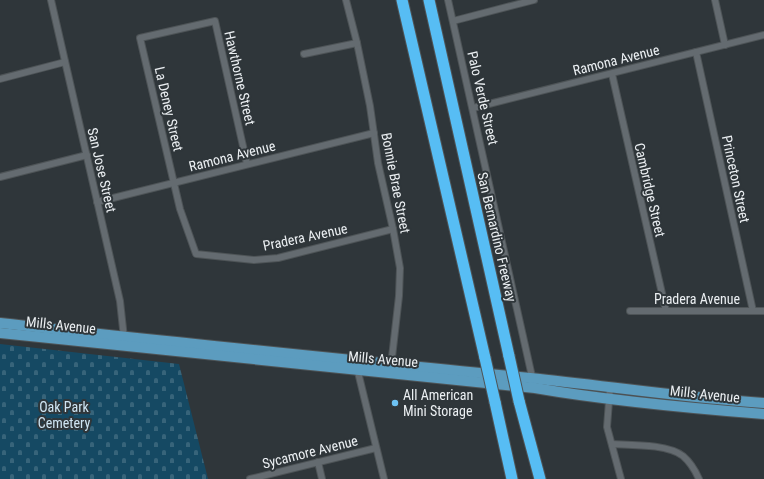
<svg xmlns="http://www.w3.org/2000/svg" width="764" height="479" viewBox="0 0 764 479" font-family="'Roboto Condensed',sans-serif">
<style>
.cemetery{fill:url(#cemetery-stones)}
.lines{fill:none;stroke-linecap:round;stroke-linejoin:round}
.street-casing{stroke:#4e5457;stroke-width:8}
.primary-casing{stroke:#4e5457;stroke-width:12}
.highway-casing{stroke:#4e5457;stroke-width:13}
.street{stroke:#646b70;stroke-width:6}
.primary{stroke:#5c9cbf;stroke-width:10}
.highway{stroke:#57bdf4;stroke-width:11}
.highway-bridge-casing{stroke:#4e5457;stroke-width:13;stroke-linecap:butt}
.highway-bridge{stroke:#57bdf4;stroke-width:11}
.poi-dot{fill:#6dc2f3;stroke:#2f363a;stroke-width:1.5}
.labels{text-anchor:middle;stroke-width:4;stroke-linejoin:round;paint-order:stroke}
.street-label{font-size:14px;fill:#ebeff2;stroke:#2f363a}
.poi-label{font-size:14px;fill:#ebeff2;stroke:#2f363a;text-anchor:start}
.park-label{font-size:14px;fill:#cfe5f3;stroke:#2f363a}
</style>
<defs>
<pattern id="cemetery-stones" width="16" height="16" patternUnits="userSpaceOnUse"><rect width="16" height="16" fill="#154963"/><path d="M2 7V4a2 2 0 0 1 4 0v3zM10 15v-3a2 2 0 0 1 4 0v3z" fill="#37647a"/></pattern>
</defs>
<rect width="100%" height="100%" fill="#2f363a"/>
<path class="cemetery" d="M0,344L179,364L208,479H0Z"/>
<g class="lines">
<g class="street-casing">
<g id="street">
<path d="M51,0L120,301L124,338"/>
<path d="M346,0L357,43L370,106L378,163L393,229L400,268L399,296L391,366"/>
<path d="M448,0L533,381"/>
<path d="M715,0L725,45"/>
<path d="M453,21L534,0"/>
<path d="M696,52L753,311"/>
<path d="M304,54L357,43"/>
<path d="M612,74L666,311"/>
<path d="M0,79L65,62"/>
<path d="M473,108L764,35"/>
<path d="M247,164L215,21L140,38L180,209L196,254L254,260L278,258L393,229"/>
<path d="M0,177L87,155"/>
<path d="M97,202L374,133"/>
<path d="M630,311H764"/>
<path d="M357,368L384,479"/>
<path d="M610,388L607,427L621,479"/>
<path d="M612,444C631,445 668,444 683,456C690,462 695,470 699,479"/>
<path d="M318,462L322,479"/>
<path d="M250,479L376,448"/>
</g>
</g>
<g class="primary-casing">
<g id="primary">
<path d="M0,323C176,343 353,360 530,378C608,386 686,398 764,403"/>
<path d="M0,333L535,388C610,401 688,408 764,414"/>
</g>
</g>
<g class="highway-casing">
<g id="highway">
<path d="M402,0L485,358"/>
<path d="M429,0L509,356"/>
<path d="M519,401L540,479"/>
<path d="M495,402L512,479"/>
</g>
</g>
<use href="#street" class="street"/>
<use href="#primary" class="primary"/>
<use href="#highway" class="highway"/>
<g class="highway-bridge-casing">
<g id="highway-bridge">
<path d="M509,356L519,401"/>
<path d="M485,358L495,402"/>
</g>
</g>
<use href="#highway-bridge" class="highway-bridge"/>
</g>
<circle class="poi-dot" cx="395" cy="403" r="4"/>
<g class="labels">
<g class="street-label">
<text transform="translate(616 60) rotate(-14)" y="5">Ramona Avenue</text>
<text transform="translate(240 78) rotate(77)" y="5">Hawthorne Street</text>
<text transform="translate(483 98) rotate(77)" y="5">Palo Verde Street</text>
<text transform="translate(169 109) rotate(77)" y="5">La Deney Street</text>
<text transform="translate(232 156) rotate(-14)" y="5">Ramona Avenue</text>
<text transform="translate(102 170) rotate(77)" y="5">San Jose Street</text>
<text transform="translate(736 179) rotate(78)" y="5">Princeton Street</text>
<text transform="translate(396 183) rotate(79)" y="5">Bonnie Brae Street</text>
<text transform="translate(650 190) rotate(77)" y="5">Cambridge Street</text>
<text transform="translate(305 237) rotate(-12)" y="5">Pradera Avenue</text>
<text transform="translate(497 237) rotate(77)" y="5">San Bernardino Freeway</text>
<text x="697" y="304">Pradera Avenue</text>
<text transform="translate(61 325) rotate(6)" y="5">Mills Avenue</text>
<text transform="translate(383 359) rotate(5)" y="5">Mills Avenue</text>
<text transform="translate(705 394) rotate(6)" y="5">Mills Avenue</text>
<text transform="translate(310 452) rotate(-14)" y="5">Sycamore Avenue</text>
</g>
<g class="poi-label">
<text x="403" y="400">All American<tspan x="403" dy="16">Mini Storage</tspan></text>
</g>
<g class="park-label">
<text x="64" y="412">Oak Park<tspan x="64" dy="16">Cemetery</tspan></text>
</g>
</g>
</svg>
